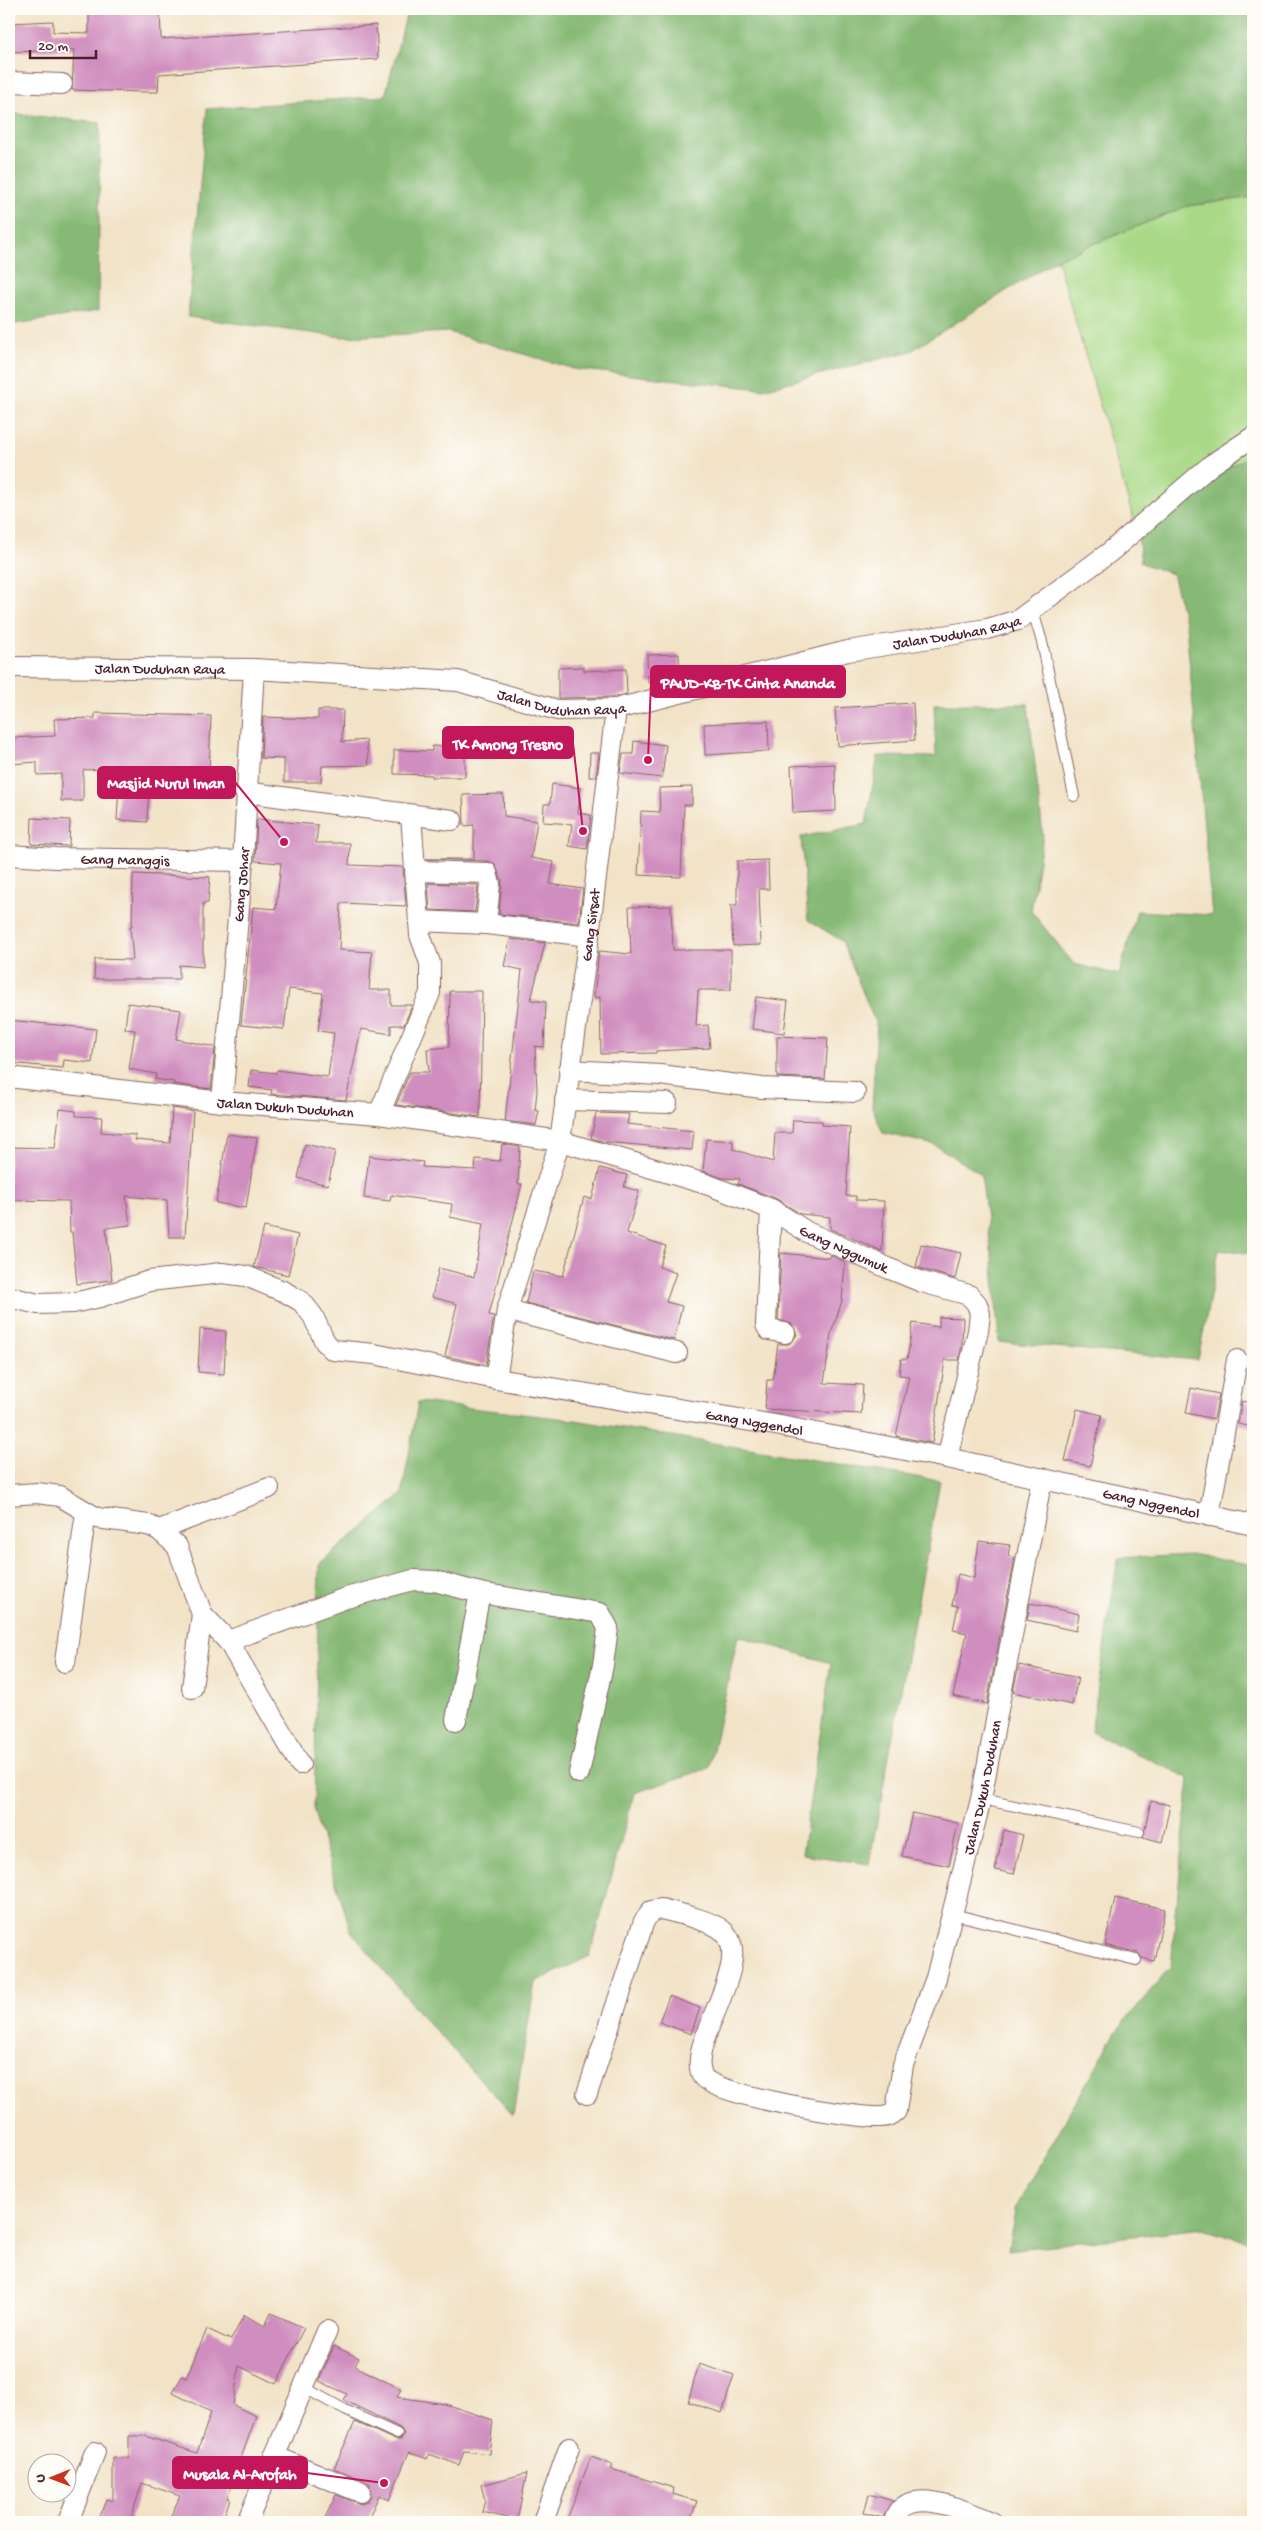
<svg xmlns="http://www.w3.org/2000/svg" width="1262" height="2531" viewBox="0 0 1262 2531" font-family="'Gochi Hand',sans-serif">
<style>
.green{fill:#a9d987;stroke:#7a7c59}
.forest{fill:#86b974;stroke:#686c50}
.building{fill:#d08dbf}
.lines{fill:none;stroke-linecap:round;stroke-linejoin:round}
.service-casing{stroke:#856462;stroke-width:12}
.minor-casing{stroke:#856462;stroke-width:22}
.service{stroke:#fff;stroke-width:10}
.minor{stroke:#fff;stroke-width:20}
.labels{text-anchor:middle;stroke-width:4;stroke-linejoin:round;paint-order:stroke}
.street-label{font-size:15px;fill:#4a1f2b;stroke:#fdfcf7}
.leader{fill:none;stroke:#c2185b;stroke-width:2}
.callout-dot{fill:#c2185b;stroke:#fdfcf7;stroke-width:2}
.callout{fill:#c2185b;stroke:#c2185b;stroke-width:2}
.callout-label{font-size:16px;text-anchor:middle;font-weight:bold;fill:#fff}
</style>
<rect width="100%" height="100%" fill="#fdfcf7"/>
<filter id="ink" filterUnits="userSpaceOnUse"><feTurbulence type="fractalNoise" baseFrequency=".02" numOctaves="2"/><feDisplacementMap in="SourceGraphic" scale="10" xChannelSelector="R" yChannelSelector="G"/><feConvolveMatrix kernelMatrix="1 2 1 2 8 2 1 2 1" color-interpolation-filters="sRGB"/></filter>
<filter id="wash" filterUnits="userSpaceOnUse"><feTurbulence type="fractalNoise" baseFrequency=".0096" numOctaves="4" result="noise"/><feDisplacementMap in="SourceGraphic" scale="20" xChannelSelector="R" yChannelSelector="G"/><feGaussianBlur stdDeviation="1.12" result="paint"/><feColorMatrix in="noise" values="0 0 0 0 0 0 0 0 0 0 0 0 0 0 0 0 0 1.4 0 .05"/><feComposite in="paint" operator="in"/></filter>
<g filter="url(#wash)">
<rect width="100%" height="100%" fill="#f2e3c7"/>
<path class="green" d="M1253,197V455L1209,477L1138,534L1057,259L1187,206Z"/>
<g class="forest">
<path d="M408,9H1253V197L1187,206L1057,259L911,351L762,389L574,369L449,332L342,337L188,317L207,109L385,96Z"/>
<path d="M9,113L100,123L98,311L9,325Z"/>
<path d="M1253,455V1254L1219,1249L1198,1360L999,1342L993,1264L981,1174L935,1145L883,1133L872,1107L877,1027L842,941L808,920L801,837L866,824L878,756L936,757L934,704H1028L1043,835L1031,911L1074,964L1119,975L1137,911L1212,915L1186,625L1172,574L1141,563L1138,534L1209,477Z"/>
<path d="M418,1402L575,1420L940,1481L869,1864L802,1854L831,1663L738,1636L709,1768L634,1793L590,1956L535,1982L513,2115L422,2016L351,1931L314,1812L319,1564L402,1494Z"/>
<path d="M1191,1554L1253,1566V2243L1203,2228L1008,2250L1016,2206L1116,2032L1171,1966L1189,1778L1091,1732L1118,1558Z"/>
</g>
<g id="blocks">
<g class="building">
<path d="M89,9H160L161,39L376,25L378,59L159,74L158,92H144L72,90L74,50L11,52L10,23L53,21V32L89,33Z"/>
<path d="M679,654L680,681L648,683L647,655Z"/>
<path d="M584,667V671L626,669L627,694L614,697L558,698V668Z"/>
<path d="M913,703L915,740L838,746L835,708Z"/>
<path d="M318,710H343L342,742L366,740L369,765L322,766L321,782H284V759L261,758L263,717L318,719Z"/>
<path d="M95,713L211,716L209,775L150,774L147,822L117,820L120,768L83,770V801H61V774L37,775V762L10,764L9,738L55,736L54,719L95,718Z"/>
<path d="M768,721L769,751L705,755L704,724Z"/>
<path d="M634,741L666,745L662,778L620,773L623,754H633Z"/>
<path d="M432,746L465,747V777H432V775L394,774V750L432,751Z"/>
<path d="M590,753H599L596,777H589Z"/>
<path d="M835,764L836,811L793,813L791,766Z"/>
<path d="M552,784L581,788L578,813L591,815L587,849L569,846L572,824L543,822L544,804H550Z"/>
<path d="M692,787V805H684L681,877L638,875L641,811L660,812L659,788Z"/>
<path d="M503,794L504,816L537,821L531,858L554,862L550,884L583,889L579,923L499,914L502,881L494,863L487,861L426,859H474V825L464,826L463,795Z"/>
<path d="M32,818L70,820L69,846L31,844Z"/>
<path d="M257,819L318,825L316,843H350L349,865L403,867L406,906L341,903L339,950L372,952L369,990H391V1005H412L404,1025H391V1034L361,1029L346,1100L271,1094L272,1090L249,1087L251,1070L276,1073L277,1070L328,1077L334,1033L318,1031L323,993L289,989L284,1029L241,1025L253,907L276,909L281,863L255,861Z"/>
<path d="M768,860L769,889H759L761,945L733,946L731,905H737V861Z"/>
<path d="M133,874L210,877L208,903H203V967L179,965V979H94L95,959L133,960L130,926H132Z"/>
<path d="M428,883L478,885L475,912L430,910Z"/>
<path d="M671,906L673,950H731V990H698L696,1026L708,1025L710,1048L656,1051V1053L601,1054L600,997L594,998L599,951L631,954L629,907Z"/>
<path d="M510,939L545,943L531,1000L546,1002L544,1047L535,1046L537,1091L535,1110L539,1111L536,1125L505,1121L522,970L504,966Z"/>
<path d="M450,991H482L480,1117L396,1105L410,1072H429L427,1049L449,1047Z"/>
<path d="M756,997L788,1001L784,1033L752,1029Z"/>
<path d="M128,1003L181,1010L176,1039L215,1047L211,1089L173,1084L174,1082L155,1079L156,1074L129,1069L135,1030L125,1029Z"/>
<path d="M9,1020L96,1029L92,1063L64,1060L63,1068L9,1063Z"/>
<path d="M777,1036L828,1038L825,1079L777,1077Z"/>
<path d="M172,1108L193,1111L185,1237H169L167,1200L126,1196L130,1225L106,1228L112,1280L77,1284L72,1232H70L69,1201L9,1200V1147L55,1148L60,1109L76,1111V1116L102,1117L101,1132L135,1135V1140L170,1143Z"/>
<path d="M596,1113L629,1114L627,1124L694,1131L692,1150L605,1142L591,1138Z"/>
<path d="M793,1120L822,1121V1125L850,1127L846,1196H856V1200L884,1201L882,1251L830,1229V1217L801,1214L775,1198L738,1184L740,1179L723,1178L703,1171L706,1139L733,1141V1149L773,1162L775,1133H792Z"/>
<path d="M227,1134L257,1138L246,1208L216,1203Z"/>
<path d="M305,1144L335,1151L328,1185L298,1178Z"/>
<path d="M502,1144L520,1147L518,1184H522L489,1315L494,1316L486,1365L445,1356L457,1304L432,1297L439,1268L474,1277L483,1224L450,1217L452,1204L391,1195L390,1201L364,1198L369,1156L423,1162L422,1167L475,1170L476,1159L500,1161Z"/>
<path d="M600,1168L627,1175L624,1187L639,1191L627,1233L666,1246L659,1267L676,1273L666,1302L682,1306L674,1340L526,1303L533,1271L563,1276L584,1197L592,1199Z"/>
<path d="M264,1227L298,1235L288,1275L254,1267Z"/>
<path d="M921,1244L961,1253L955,1279L916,1267Z"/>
<path d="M781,1253L830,1258V1255L845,1262L842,1301L831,1334L824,1383L863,1385L861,1414L765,1409L767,1380H773L778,1344H789L797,1335L792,1324L778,1320Z"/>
<path d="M939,1317L963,1318L962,1345L959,1360H945L932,1443L896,1436L909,1376L899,1375L901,1359H907L913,1323L939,1327Z"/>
<path d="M200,1329L226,1331L224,1374L198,1372Z"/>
<path d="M1191,1388L1219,1394L1214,1419L1186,1413Z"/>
<path d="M1242,1401L1253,1404V1427L1238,1424Z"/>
<path d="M1077,1409L1102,1415L1090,1466L1065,1461Z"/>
<path d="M979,1541L1010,1545L1008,1556L1015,1557L987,1704L953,1696L967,1633L953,1630L958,1606L952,1605L958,1574L974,1578Z"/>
<path d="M1030,1603L1079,1614L1076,1631L1027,1620Z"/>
<path d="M1019,1665L1078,1678L1072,1705L1013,1692Z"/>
<path d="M1151,1801L1170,1805L1162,1842L1143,1837Z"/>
<path d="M912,1813L958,1823L949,1866L902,1856Z"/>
<path d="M1004,1830L1023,1835L1014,1874L995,1870Z"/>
<path d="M1115,1898L1165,1909L1154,1961L1142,1958L1138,1953L1105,1945Z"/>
<path d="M669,1996L700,2008L691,2034L659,2022Z"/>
<path d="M271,2313L304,2328L276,2384L239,2366L233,2405L256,2416L227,2498L230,2499L222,2522H168L180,2496L142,2483L130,2522H98L106,2499L113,2501V2458H129V2436H145L197,2453L211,2412L173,2393L182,2376L186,2378L207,2329L231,2340L244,2315L265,2326Z"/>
<path d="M334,2346L359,2358L355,2366L401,2389L397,2397L445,2404L493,2420L489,2454L464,2451L459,2465L429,2454L427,2459L409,2452L389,2500L379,2495L367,2522H323L336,2495L361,2504L367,2502L371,2496L370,2485L365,2481L334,2468L355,2422L395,2440H401L404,2434L400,2428L344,2400L347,2394L319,2381Z"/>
<path d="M699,2364L734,2375L722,2413L688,2402Z"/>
<path d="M591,2457L613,2465L611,2469L674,2488L673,2494L697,2501L690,2522H566Z"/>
<path d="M527,2473L517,2520L482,2512L485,2500L481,2485Z"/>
<path d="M869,2494L893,2501L883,2518L864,2513Z"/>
</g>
</g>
</g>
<g filter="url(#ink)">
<use href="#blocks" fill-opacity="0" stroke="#856462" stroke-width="1"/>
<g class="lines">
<g class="service-casing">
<g id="service">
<path d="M1032,608L1042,642L1074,796"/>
<path d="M981,1799L1139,1832"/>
<path d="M953,1914L1136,1960"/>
<path d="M303,2387L345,2410L397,2434"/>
</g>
</g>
<g class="minor-casing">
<g id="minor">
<path d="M9,82L62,84"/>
<path id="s1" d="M9,667L254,669L458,681L557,710L616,709L848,651L987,629L1018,620L1110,552L1211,465L1253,437"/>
<path d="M245,792L452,820"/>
<path id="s2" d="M9,855L56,858L243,861"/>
<path d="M416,871L487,873L490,884L486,924L589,936"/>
<path d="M419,921L486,924"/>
<path d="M569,1070L660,1075L762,1088L855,1092"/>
<path id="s3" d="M9,1077L222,1102L379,1114L560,1141L706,1184L771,1209L807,1232L890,1269L922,1282L969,1295L977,1304L980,1314L978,1331L947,1458"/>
<path d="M565,1100L667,1103"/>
<path id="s4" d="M222,1102L243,861L254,669"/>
<path d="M379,1114L430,993V963L420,935L411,816"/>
<path d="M771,1209L766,1325L769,1330L785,1333"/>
<path id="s5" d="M9,1297L38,1304L73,1303L100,1297L149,1281L222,1273L246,1276L285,1292L302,1302L313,1316L325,1342L333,1350L374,1354L496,1379L775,1425L947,1458L1253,1525"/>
<path d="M507,1310L677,1353"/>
<path id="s6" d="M496,1379L507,1310L560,1141L589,936L616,709"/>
<path d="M9,1495L37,1493L60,1496L97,1518L148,1525L159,1530L177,1546L202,1614L228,1641L346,1598L413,1580L435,1581L480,1593L600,1613L608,1628L603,1665L579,1773"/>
<path d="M1209,1516L1237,1360"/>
<path d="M159,1530L269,1488"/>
<path d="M228,1641L300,1764"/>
<path d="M65,1662L86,1512"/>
<path d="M192,1688L202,1614"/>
<path d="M456,1720L480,1593"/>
<path id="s7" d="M587,2094L644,1921L651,1911L661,1909C677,1913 709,1920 722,1930C759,1960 683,2045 703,2077C714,2095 858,2119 882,2117C888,2117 892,2115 896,2111L903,2065L936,1978L981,1799L1042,1478"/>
<path d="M274,2456L360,2492"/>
<path d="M68,2522L95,2452"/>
<path d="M247,2522L327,2331"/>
<path d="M543,2522L569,2448"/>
<path d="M894,2522C904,2481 969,2512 991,2522"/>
</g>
</g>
<use href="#service" class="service"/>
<use href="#minor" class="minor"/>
</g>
</g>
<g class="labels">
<g class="street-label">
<text dy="5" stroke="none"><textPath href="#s1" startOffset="961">Jalan Duduhan Raya</textPath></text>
<text dy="5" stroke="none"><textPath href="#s1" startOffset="151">Jalan Duduhan Raya</textPath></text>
<text dy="5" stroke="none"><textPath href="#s1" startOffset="556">Jalan Duduhan Raya</textPath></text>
<text dy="5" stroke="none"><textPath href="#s2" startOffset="116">Gang Manggis</textPath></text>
<text dy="5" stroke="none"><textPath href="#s4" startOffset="218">Gang Johar</textPath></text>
<text dy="5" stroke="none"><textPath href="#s6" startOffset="465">Gang Sirsat</textPath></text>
<text dy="5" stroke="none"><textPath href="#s3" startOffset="278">Jalan Dukuh Duduhan</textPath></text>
<text dy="5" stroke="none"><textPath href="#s3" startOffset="860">Gang Nggumuk</textPath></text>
<text dy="5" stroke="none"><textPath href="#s5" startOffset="789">Gang Nggendol</textPath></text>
<text dy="5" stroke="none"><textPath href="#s5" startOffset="1194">Gang Nggendol</textPath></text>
<text dy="5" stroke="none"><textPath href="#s7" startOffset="962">Jalan Dukuh Duduhan</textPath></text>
</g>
</g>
<path class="leader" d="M648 760L651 682M583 831L573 743M284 842L235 782M384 2483L307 2473"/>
<g class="callout-dot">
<circle cx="648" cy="760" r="5"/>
<circle cx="583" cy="831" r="5"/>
<circle cx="284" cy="842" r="5"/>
<circle cx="384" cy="2483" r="5"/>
</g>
<g class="callout">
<rect x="651" y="666" width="194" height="31" rx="5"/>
<rect x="443" y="727" width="130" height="31" rx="5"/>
<rect x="98" y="767" width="137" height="31" rx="5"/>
<rect x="173" y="2457" width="134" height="31" rx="5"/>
</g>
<g class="callout-label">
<text x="748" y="688">PAUD-KB-TK Cinta Ananda</text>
<text x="508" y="749">TK Among Tresno</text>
<text x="166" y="788">Masjid Nurul Iman</text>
<text x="240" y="2479">Musala Al-Arofah</text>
</g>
<rect width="1262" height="2531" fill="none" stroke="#fdfcf7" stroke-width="30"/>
<g transform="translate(52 2478) rotate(269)"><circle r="24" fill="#fdfcf7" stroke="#b5a4a5"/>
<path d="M0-4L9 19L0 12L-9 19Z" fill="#c8321e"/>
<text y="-8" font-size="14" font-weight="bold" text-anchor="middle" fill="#4a1f2b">U</text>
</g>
<path d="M30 50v8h66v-8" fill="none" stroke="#4a1f2b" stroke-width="2.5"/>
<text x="38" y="50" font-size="15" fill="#4a1f2b" stroke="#fdfcf7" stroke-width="4" paint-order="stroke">20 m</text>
</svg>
